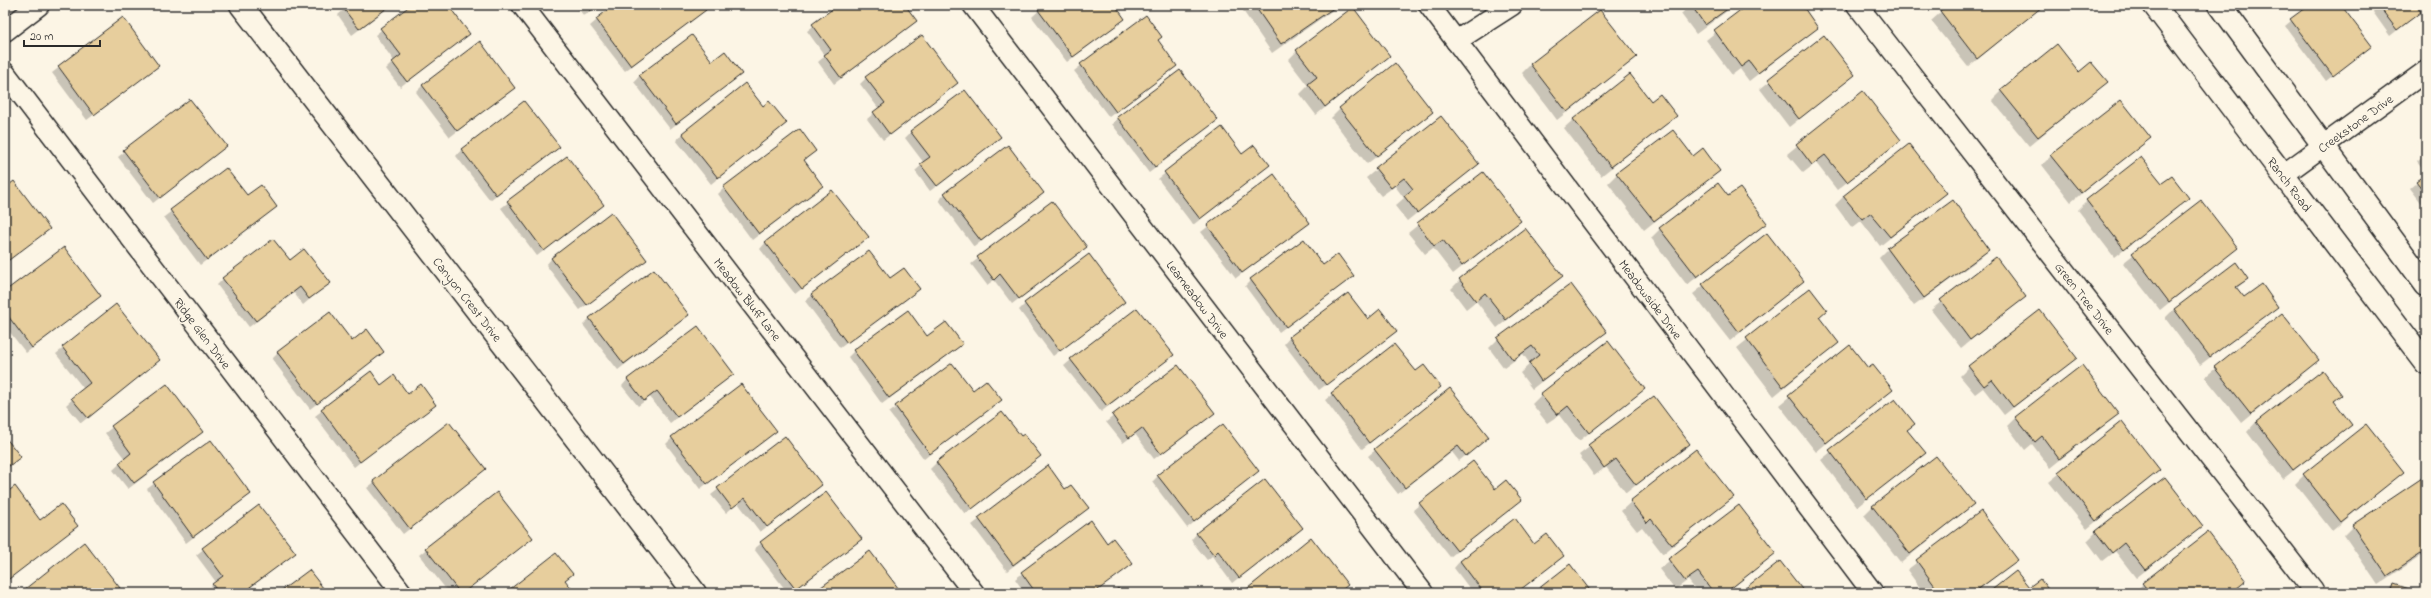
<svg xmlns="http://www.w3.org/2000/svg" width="2431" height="598" viewBox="0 0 2431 598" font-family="'Indie Flower',sans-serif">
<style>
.shadow{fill:#0003}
.building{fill:#e7ce9d;stroke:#2b2b2b}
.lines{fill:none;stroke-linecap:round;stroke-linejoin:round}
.minor-casing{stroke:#2b2b2b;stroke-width:23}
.tertiary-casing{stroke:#2b2b2b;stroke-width:25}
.secondary-casing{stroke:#2b2b2b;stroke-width:25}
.minor{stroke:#fcf5e5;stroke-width:20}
.tertiary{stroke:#fcf5e5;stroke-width:22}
.secondary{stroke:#fcf5e5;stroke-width:22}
.labels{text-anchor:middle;stroke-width:3.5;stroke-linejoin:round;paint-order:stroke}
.street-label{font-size:13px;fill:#2b2b2b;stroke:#fcf5e5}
</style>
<rect width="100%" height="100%" fill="#fcf5e5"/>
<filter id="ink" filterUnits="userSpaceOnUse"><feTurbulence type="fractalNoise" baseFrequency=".025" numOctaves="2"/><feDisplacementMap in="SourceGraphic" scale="8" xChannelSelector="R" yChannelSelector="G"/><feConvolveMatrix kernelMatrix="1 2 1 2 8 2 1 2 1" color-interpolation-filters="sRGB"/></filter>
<g filter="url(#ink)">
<g class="shadow">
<path d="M349,5H392L352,35L338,15Z"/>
<path d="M413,5H447L469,34L400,87L386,69L394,61L375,35Z"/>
<path d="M575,5H599L584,16Z"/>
<path d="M615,5H701L705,10L625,71L590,26Z"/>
<path d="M840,5H904L916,21L834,84L818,62L825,56L807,31Z"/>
<path d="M1045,5H1114L1124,19L1067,62L1032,17Z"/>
<path d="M1239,5H1340L1272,53Z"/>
<path d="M1687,5H1735L1696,34L1681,14L1688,7Z"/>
<path d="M1749,5H1800L1817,28L1749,81L1740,69L1732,75L1706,40Z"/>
<path d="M1919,5H1932L1924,11Z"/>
<path d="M1949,5H2039L2041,7L1968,67L1931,21Z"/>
<path d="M2310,5H2339L2370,46L2326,81L2285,26Z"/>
<path d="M2368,5H2414L2420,12L2390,36Z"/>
<path d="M1145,16L1157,41L1175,66L1109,117L1074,71Z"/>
<path d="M122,19L158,66L87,120L52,73Z"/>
<path d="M1824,37L1854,75L1789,127L1760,89Z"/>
<path d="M1297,51L1389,56L1316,115L1300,94L1308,86L1288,60Z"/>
<path d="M1636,57L1557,120L1522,73L1531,64Z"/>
<path d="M712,62L741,74L670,129L634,82L640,75Z"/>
<path d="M2079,73L2106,82L2029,146L1992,100L2001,91Z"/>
<path d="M866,78L957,83L883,140L867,119L879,109L860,84Z"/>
<path d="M745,84L763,107L785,123L711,184L676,140Z"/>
<path d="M423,85L514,87L450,137L416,92Z"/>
<path d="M1863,92L1900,140L1837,190L1816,163L1803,173L1787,154Z"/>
<path d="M190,100L219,152L153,203L118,157Z"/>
<path d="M1651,102L1676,116L1601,176L1564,128L1574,119Z"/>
<path d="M1340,109L1432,112L1367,164L1331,118Z"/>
<path d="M1440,117L1477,164L1407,221L1395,206L1404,198L1395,186L1381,196L1366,178Z"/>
<path d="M1118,118L1216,120L1149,173L1112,124Z"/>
<path d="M1221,129L1242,155L1268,165L1193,225L1158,179Z"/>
<path d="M911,132L1000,137L930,191L915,171L924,163L905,138Z"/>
<path d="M2149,138L2071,202L2042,165L2051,156Z"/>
<path d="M558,147L490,200L456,156L462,149Z"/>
<path d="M815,151L803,161L822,186L752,240L718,194L724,188Z"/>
<path d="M2426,153V173L2417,161Z"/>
<path d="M567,157L603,205L537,256L501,208Z"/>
<path d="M1693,157L1719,170L1644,230L1608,183L1617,174Z"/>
<path d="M226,169L246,197L276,207L200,265L164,217Z"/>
<path d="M1483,173L1520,221L1453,274L1433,248L1425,254L1408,233Z"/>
<path d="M2426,175V209L2410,188Z"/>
<path d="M1274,176L1309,223L1236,278L1201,232Z"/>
<path d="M5,189L49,229L5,263Z"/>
<path d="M1043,193L974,247L939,200L945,194Z"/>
<path d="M1946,193L1880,246L1861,221L1852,228L1835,205L1844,196Z"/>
<path d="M1728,198L1766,223L1687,285L1651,238L1660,229Z"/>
<path d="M2188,198L2114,257L2078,210L2087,201Z"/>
<path d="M2200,201L2237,248L2160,310L2123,263Z"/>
<path d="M1052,202L1086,247L1012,304L994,280L987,285L971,264Z"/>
<path d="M1767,235L1803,281L1730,341L1693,294Z"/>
<path d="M766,242L861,243L795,294L760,249Z"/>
<path d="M1888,249L1988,250L1979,259L1914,306L1879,258Z"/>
<path d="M869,253L889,280L918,289L840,348L805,301Z"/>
<path d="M552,258L646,259L580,310L546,265Z"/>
<path d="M1996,258L2025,297L1961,348L1931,310Z"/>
<path d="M290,262L330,282L303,305L294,293L249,327L217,285L223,279Z"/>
<path d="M1323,267L1353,276L1279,332L1245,286L1251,280Z"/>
<path d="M1562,276L1497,328L1476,301L1466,309L1451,289L1460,280Z"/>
<path d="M2247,279L2236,289L2244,299L2277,307L2200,365L2165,318L2174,309Z"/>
<path d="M1810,289L1818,318L1838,343L1774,396L1737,348Z"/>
<path d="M5,292L100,296L26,353L5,326Z"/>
<path d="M1124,302L1053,356L1019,310L1025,304Z"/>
<path d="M116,306L159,360L81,423L66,405L84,389L56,354Z"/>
<path d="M2281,314L2318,360L2242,423L2205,377Z"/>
<path d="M688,315L618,370L583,325L590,318Z"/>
<path d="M1367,320L1396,331L1319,390L1284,344L1290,337Z"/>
<path d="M1605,332L1532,389L1520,373L1530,364L1523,354L1504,368L1489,348L1498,339Z"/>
<path d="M927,337L955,350L882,404L848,357L854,351Z"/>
<path d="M352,343L383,352L310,409L272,359L278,353Z"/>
<path d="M1394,345L1415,372L1440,387L1362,449L1325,400Z"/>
<path d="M1850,347L1868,370L1891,390L1816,452L1779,405Z"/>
<path d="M1173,355L1101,412L1064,366L1071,360Z"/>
<path d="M2075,358L2004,415L1983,388L1975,394L1960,376L1969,367Z"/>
<path d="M952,364L972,391L1000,400L924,459L889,413Z"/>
<path d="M1178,366L1213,413L1154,459L1135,434L1123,443L1106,422Z"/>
<path d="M371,373L381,386L435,404L354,467L315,416Z"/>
<path d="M733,374L670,423L650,397L638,406L622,386L628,379Z"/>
<path d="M166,385L195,438L128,489L113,470L125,459L105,433Z"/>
<path d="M1644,389L1579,441L1559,415L1547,423L1532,404L1541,395Z"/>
<path d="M1450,390L1488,437L1459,461L1452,452L1398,494L1368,456Z"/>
<path d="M2341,395L2334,402L2351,425L2283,479L2247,432L2256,422Z"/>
<path d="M1654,397L1688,444L1626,493L1606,467L1594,476L1579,455Z"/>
<path d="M1895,400L1914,424L1907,430L1924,453L1857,507L1821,460Z"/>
<path d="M2117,414L2050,468L2032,444L2025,450L2007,426L2016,417Z"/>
<path d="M448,423L484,469L403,534L367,488Z"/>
<path d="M2122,423L2159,470L2087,529L2049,482Z"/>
<path d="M775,431L700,489L666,444L672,438Z"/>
<path d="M785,437L821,485L760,532L738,503L726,513L711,495Z"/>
<path d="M211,441L250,494L186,543L147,489Z"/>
<path d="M937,462H1033L965,514L930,469Z"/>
<path d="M1473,462L1495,490L1520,500L1450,557L1413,510Z"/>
<path d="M1047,467L1065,490L1088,508L1007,571L972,525Z"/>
<path d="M1258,471L1187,528L1152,482L1158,476Z"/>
<path d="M2403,472L2332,531L2295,484L2304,475Z"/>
<path d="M2426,486V552L2378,585L2344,535L2353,526Z"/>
<path d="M497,493L532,538L463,593H449L419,555Z"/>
<path d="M825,493L860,539L791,593H788L754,549Z"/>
<path d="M5,495L40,521L77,526L5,582Z"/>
<path d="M1732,497L1663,554L1642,527L1637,531L1621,511L1631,502Z"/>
<path d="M1973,504L1901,563L1864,515L1873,506Z"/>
<path d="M259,506L294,553L250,588L254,593H208L206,591L216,582L196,555Z"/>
<path d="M1739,506L1775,553L1726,593H1698L1688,580L1675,590L1659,569Z"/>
<path d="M1981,513L2016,560L1975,593H1924L1907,570Z"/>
<path d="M1090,522L1107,544L1131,564L1094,593H1025L1015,579Z"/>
<path d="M2202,526L2136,578L2115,551L2102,561L2087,541L2096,532Z"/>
<path d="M1197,533L1295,534L1232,583L1212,556L1207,560L1191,540Z"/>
<path d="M1311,539L1338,593H1241Z"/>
<path d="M1534,545L1563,556L1516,593H1473L1454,568L1460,561Z"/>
<path d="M2245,581L2232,593H2134L2143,584Z"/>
<path d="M2394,585L2419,593H2386Z"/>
</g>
<g class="building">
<path d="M348,5H391L359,29L343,8Z"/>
<path d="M411,5H448L470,34L407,82L392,62L401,55L380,28Z"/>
<path d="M586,5H598L590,11Z"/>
<path d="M614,5H702L706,10L631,66L596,19Z"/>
<path d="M838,5H905L917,21L841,78L824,55L831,50L812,24Z"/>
<path d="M1044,5H1115L1125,19L1073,57L1038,10Z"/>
<path d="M1254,5H1338L1281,44Z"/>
<path d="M1691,5H1733L1705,25Z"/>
<path d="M1747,5H1802L1818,28L1758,73L1749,61L1741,67L1714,30Z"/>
<path d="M1947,5H2040L2042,7L1977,59L1940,11Z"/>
<path d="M2309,5H2341L2372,46L2333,76L2290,19Z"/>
<path d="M2378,5H2416L2421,12L2397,30Z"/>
<path d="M1353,7L1390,56L1325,107L1308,84L1317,77L1296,50Z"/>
<path d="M1600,10L1637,57L1567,112L1530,64Z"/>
<path d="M1146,15L1162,37L1158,40L1177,66L1116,112L1080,64Z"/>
<path d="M123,17L159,66L94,115L58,66Z"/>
<path d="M692,35L712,61L725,51L742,74L676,124L639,75Z"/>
<path d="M922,35L958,83L890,135L873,112L885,103L865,77Z"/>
<path d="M1824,35L1855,75L1799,119L1768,79Z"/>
<path d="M480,41L515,88L457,131L422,85Z"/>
<path d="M2057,44L2079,72L2091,62L2108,82L2038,137L2000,90Z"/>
<path d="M1395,63L1433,112L1377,156L1339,108Z"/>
<path d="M1180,70L1218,120L1155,167L1117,117Z"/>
<path d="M1630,74L1651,101L1660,94L1677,116L1611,167L1573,119Z"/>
<path d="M745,83L763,106L769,101L787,123L718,178L682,133Z"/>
<path d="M965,90L1001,137L937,186L920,164L930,157L910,131Z"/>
<path d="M1863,91L1901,140L1847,182L1825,155L1812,165L1796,144Z"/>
<path d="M190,99L227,146L160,198L123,150Z"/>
<path d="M2121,100L2151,138L2081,193L2050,155Z"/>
<path d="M524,101L560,147L496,195L461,149Z"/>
<path d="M1441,116L1479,164L1417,213L1404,196L1413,189L1404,178L1391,188L1375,168Z"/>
<path d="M1222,127L1242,154L1254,145L1270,165L1200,219L1164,172Z"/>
<path d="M800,129L816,151L804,160L823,186L759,234L723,187Z"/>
<path d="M1673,130L1693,156L1703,148L1720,171L1654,221L1616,173Z"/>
<path d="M1909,144L1947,193L1890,237L1870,213L1862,219L1843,196Z"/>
<path d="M1008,145L1044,193L981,241L944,193Z"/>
<path d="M567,156L604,205L544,251L507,201Z"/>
<path d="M2141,157L2162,183L2172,176L2189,198L2124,249L2086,200Z"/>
<path d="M226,168L247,195L261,185L277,207L207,260L170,210Z"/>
<path d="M1483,172L1521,221L1462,266L1443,240L1434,246L1417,223Z"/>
<path d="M1274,174L1310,223L1242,273L1207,225Z"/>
<path d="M2426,174V194L2416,181Z"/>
<path d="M14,181L50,229L5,263V188Z"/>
<path d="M1718,183L1728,196L1740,188L1767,223L1697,277L1659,228Z"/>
<path d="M832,190L869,237L802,289L765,242Z"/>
<path d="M1953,200L1989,250L1924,298L1887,248Z"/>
<path d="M2201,200L2238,248L2169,302L2132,253Z"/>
<path d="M1052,201L1087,247L1019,299L1000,274L994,280L977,257Z"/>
<path d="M611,212L647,260L587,305L551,258Z"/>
<path d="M1525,228L1563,276L1506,320L1485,293L1476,301L1459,279Z"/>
<path d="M1767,233L1804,281L1739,332L1702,284Z"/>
<path d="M273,239L290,260L304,249L331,283L309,299L300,287L256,321L222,278Z"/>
<path d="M1304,239L1323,265L1338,254L1354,276L1286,327L1250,279Z"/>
<path d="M64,247L101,296L32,348L5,312V291Z"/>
<path d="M869,251L890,278L904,268L920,289L847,343L811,294Z"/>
<path d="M1089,254L1125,302L1060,351L1024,303Z"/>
<path d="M1996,257L2026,297L1970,340L1940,300Z"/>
<path d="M2236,262L2248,279L2236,287L2244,297L2262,284L2278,307L2210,357L2174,309Z"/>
<path d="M654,269L689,315L624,364L589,318Z"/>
<path d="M1571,284L1607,332L1541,381L1529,363L1539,355L1532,346L1513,360L1497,338Z"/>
<path d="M1810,288L1827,310L1819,317L1839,343L1783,387L1746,338Z"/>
<path d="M1348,293L1368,319L1380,309L1397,331L1326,385L1289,337Z"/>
<path d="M116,304L160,360L88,418L71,398L90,383L62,347Z"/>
<path d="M1137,308L1174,355L1107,406L1070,359Z"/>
<path d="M908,310L927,336L946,322L963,344L889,398L853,350Z"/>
<path d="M2040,310L2077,358L2013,407L1992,380L1984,386L1968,366Z"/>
<path d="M330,312L352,341L367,329L384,352L317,404L277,352Z"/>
<path d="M2282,313L2319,360L2251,414L2214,367Z"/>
<path d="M698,326L734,374L677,417L657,391L644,401L627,379Z"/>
<path d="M1608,341L1645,389L1589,433L1568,406L1557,415L1540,394Z"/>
<path d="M1394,344L1416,371L1424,365L1441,387L1369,443L1331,393Z"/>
<path d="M1850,345L1868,368L1873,365L1893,390L1826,443L1788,395Z"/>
<path d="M952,363L973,390L986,380L1002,400L930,454L895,406Z"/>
<path d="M1178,365L1215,413L1161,454L1142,428L1129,438L1112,415Z"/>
<path d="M2082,365L2119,414L2059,459L2042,436L2035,442L2015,417Z"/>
<path d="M2323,370L2342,395L2334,401L2352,425L2293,470L2256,422Z"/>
<path d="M371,371L381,385L394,375L408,394L421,384L436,405L360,462L321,409Z"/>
<path d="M167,384L203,432L134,483L119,463L131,453L111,426Z"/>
<path d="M741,384L777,431L707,484L671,437Z"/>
<path d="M1450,388L1489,437L1466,456L1458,446L1405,488L1374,449Z"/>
<path d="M1654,396L1690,444L1636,485L1616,459L1604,468L1588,445Z"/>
<path d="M1895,399L1915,424L1907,430L1926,453L1867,499L1829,450Z"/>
<path d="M1002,412L1021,436L1024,434L1041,456L972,509L936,462Z"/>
<path d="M2122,421L2160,470L2096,521L2058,472Z"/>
<path d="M449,422L486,469L410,529L373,481Z"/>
<path d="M1223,424L1259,471L1194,522L1157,475Z"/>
<path d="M2366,424L2404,472L2341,522L2303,474Z"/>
<path d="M785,436L822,485L767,527L745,498L732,508L717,488Z"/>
<path d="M5,437L21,457L5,469Z"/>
<path d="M211,440L251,494L193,537L153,482Z"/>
<path d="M1696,449L1734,497L1672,545L1651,519L1647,523L1630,501Z"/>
<path d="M1936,456L1974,504L1910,554L1872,506Z"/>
<path d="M1473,461L1495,489L1506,480L1522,500L1457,551L1419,503Z"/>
<path d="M1048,465L1065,489L1071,485L1089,508L1013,565L978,518Z"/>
<path d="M2165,477L2203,526L2145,570L2124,543L2112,553L2095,531Z"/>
<path d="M2422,478L2426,485V550L2387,576L2352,525Z"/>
<path d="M1265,479L1303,528L1239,578L1218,551L1214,555L1196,533Z"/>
<path d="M15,486L40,520L61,504L78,526L5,582V494Z"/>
<path d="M497,492L533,538L463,593H460L425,548Z"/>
<path d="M826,492L862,539L796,589L760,542Z"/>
<path d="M259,505L296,553L250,587L255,593H219L212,584L223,576L202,548Z"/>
<path d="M1739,505L1776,553L1725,593H1714L1698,572L1685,581L1668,559Z"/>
<path d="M1981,511L2018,560L1973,593H1940L1916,560Z"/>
<path d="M1515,518L1534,544L1547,534L1564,556L1516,593H1484L1460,561Z"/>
<path d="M1091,520L1107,543L1113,538L1133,564L1094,593H1036L1021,572Z"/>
<path d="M2208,532L2246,581L2231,593H2150L2142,583Z"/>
<path d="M1311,537L1348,585L1338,593H1242Z"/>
<path d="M84,542L120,588L113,593H20Z"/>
<path d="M870,551L902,593H813Z"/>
<path d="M556,553L573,574L565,580L575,593H505Z"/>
<path d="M1780,561L1805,593H1739Z"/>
<path d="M1570,564L1592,593H1533Z"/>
<path d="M309,570L327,593H278Z"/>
<path d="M2016,571L2029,587L2040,579L2051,593H1988Z"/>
<path d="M2394,584L2422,593H2391Z"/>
<path d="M1118,588L1122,593H1112Z"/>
</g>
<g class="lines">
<g class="minor-casing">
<g id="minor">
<path d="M522,5L974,593"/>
<path d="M973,5L1423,593"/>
<path d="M1429,5L1873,593"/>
<path d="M1857,5L2313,590L2309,593"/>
<path d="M5,31L39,5"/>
<path d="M1456,41L1512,5"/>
<path d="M5,73L402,593"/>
<path d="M2283,175L2426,71"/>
</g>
</g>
<g class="tertiary-casing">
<path id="tertiary" d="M241,5L695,593"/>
</g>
<g class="secondary-casing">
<g id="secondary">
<path d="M2154,5L2426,363"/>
<path d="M2220,5L2426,285"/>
</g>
</g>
<use href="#minor" class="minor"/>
<use href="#tertiary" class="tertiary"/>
<use href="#secondary" class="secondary"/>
</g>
</g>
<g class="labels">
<g class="street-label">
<text transform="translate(2355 123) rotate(-36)" y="5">Creekstone Drive</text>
<text transform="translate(2290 184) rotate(53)" y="5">Ranch Road</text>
<text transform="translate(2085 298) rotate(52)" y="5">Green Tree Drive</text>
<text transform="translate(468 299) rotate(52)" y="5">Canyon Crest Drive</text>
<text transform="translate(748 299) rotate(52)" y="5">Meadow Bluff Lane</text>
<text transform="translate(1198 299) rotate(53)" y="5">Leameadow Drive</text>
<text transform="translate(1651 299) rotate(53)" y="5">Meadowside Drive</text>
<text transform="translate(203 333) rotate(53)" y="5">Ridge Glen Drive</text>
</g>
</g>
<rect width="2431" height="598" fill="none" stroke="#fcf5e5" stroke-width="20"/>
<rect x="10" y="10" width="2411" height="578" fill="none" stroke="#2b2b2b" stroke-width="1.5" filter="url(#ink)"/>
<path d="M24 40v6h76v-6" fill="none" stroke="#2b2b2b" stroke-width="2"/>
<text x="30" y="40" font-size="12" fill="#2b2b2b" stroke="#fcf5e5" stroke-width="3" paint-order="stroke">20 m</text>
</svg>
